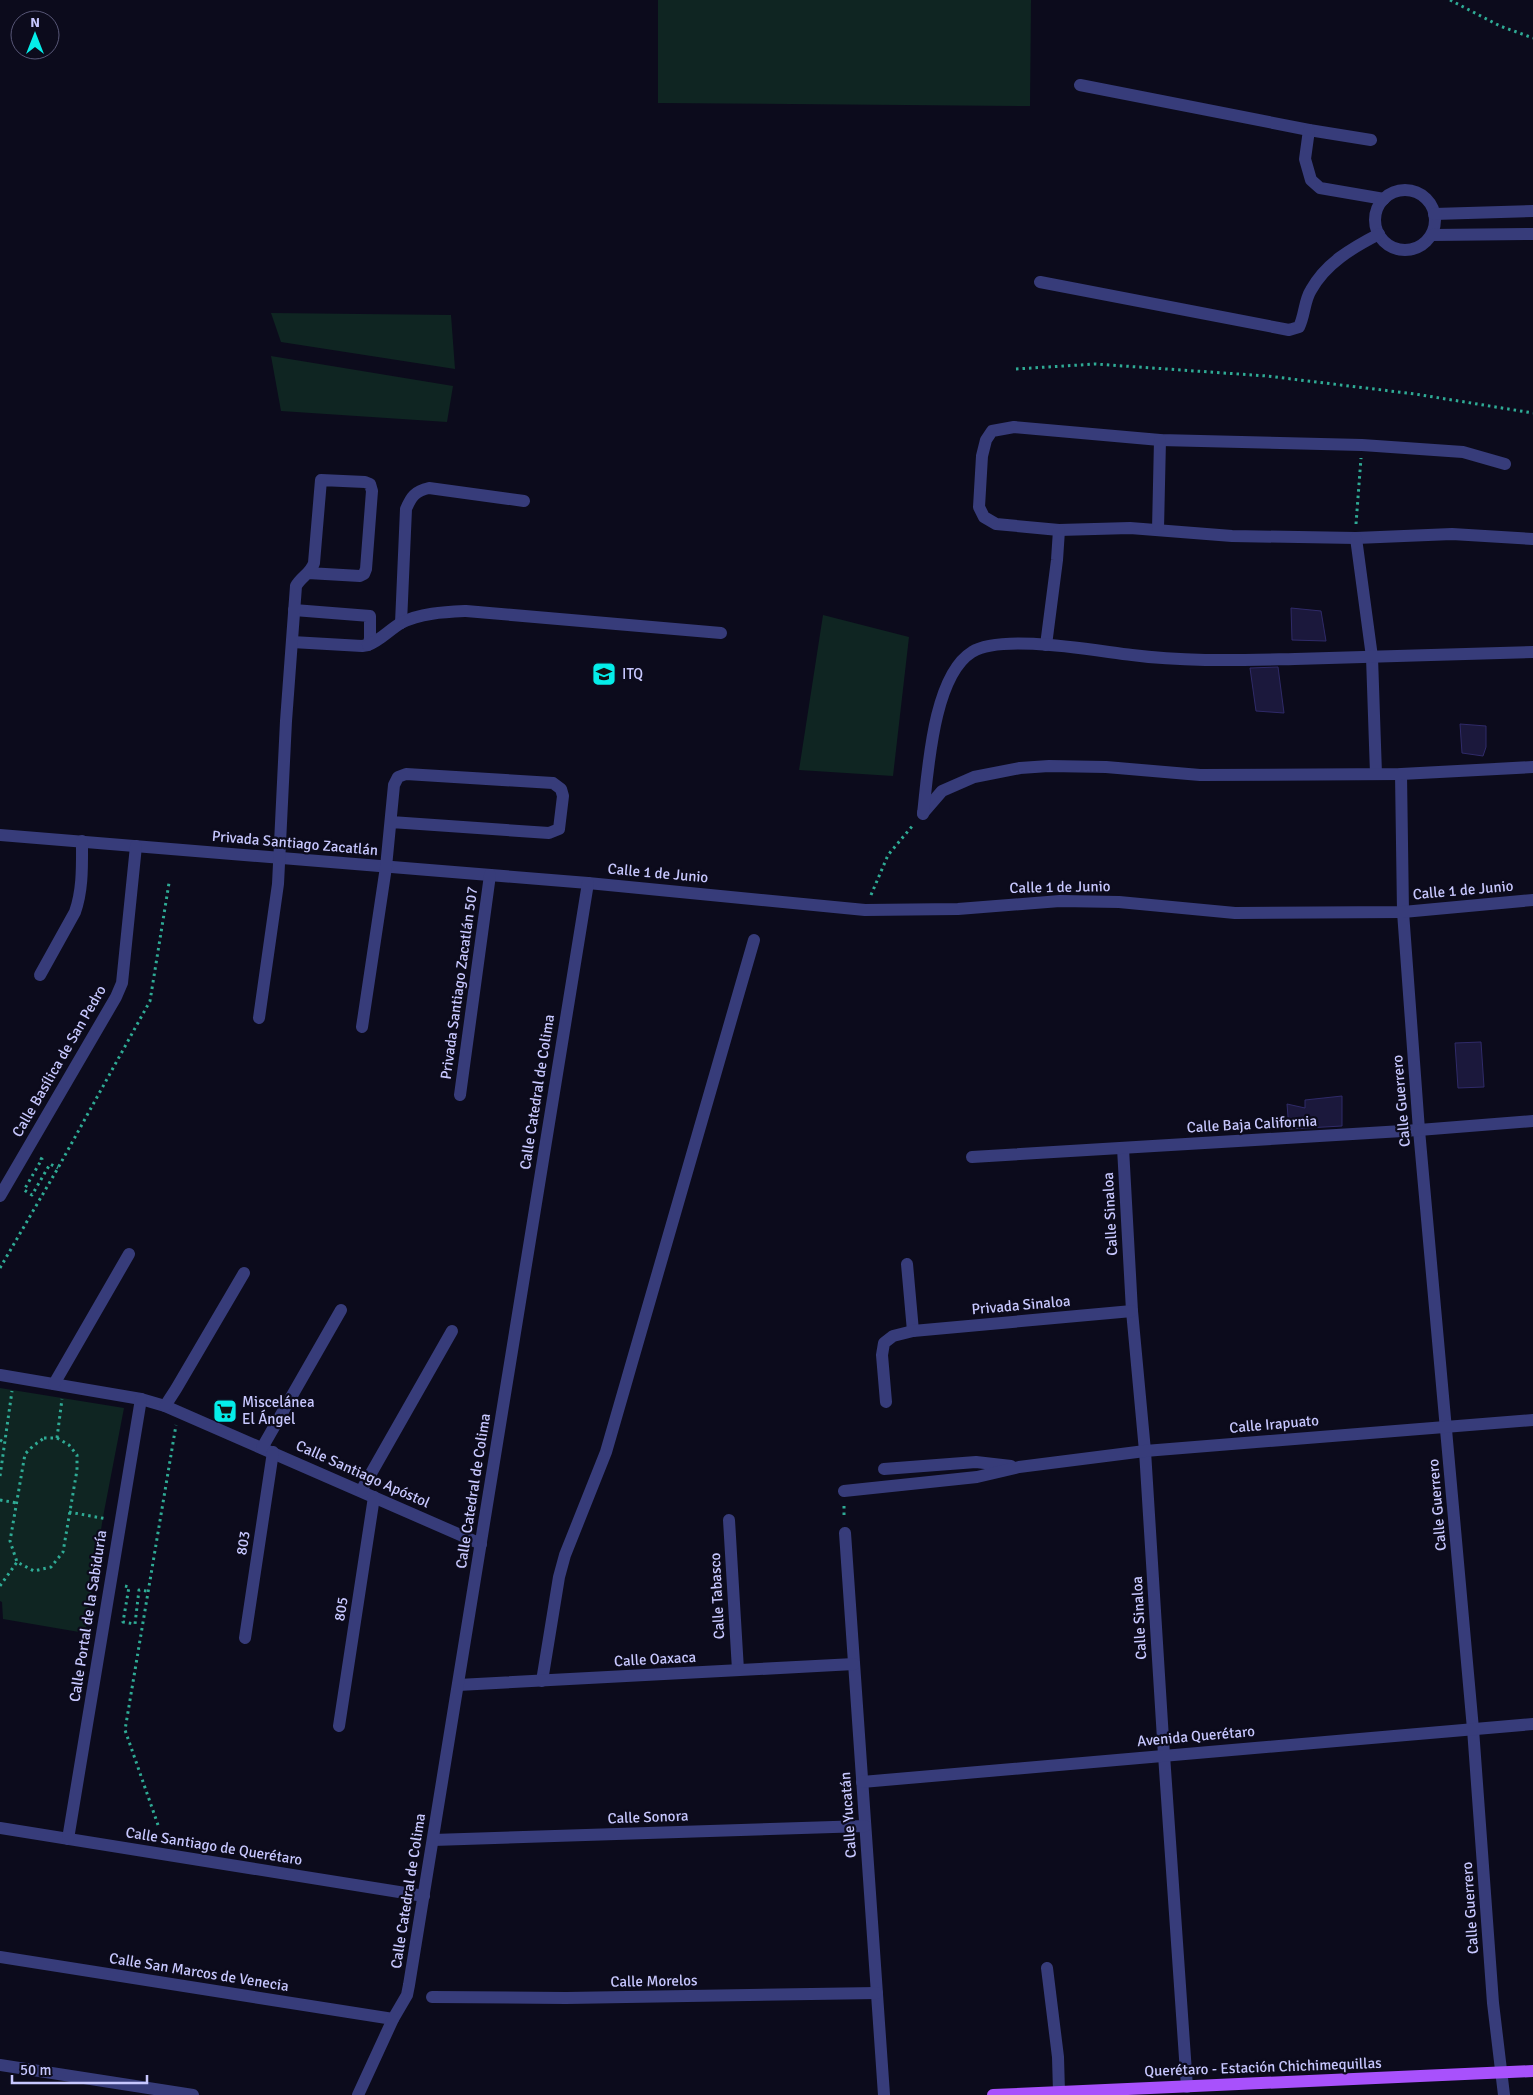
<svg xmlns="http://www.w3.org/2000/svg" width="1533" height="2095" viewBox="0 0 1533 2095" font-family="Signika,sans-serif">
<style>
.green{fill:#0f2522}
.building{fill:#1b183c;stroke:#2f2a68}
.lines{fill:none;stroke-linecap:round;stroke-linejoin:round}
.path{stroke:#2fab95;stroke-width:3;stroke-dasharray:2.5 4;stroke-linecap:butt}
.minor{stroke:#373c7a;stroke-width:12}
.major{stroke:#a851fc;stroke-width:12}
.labels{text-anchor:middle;stroke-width:4.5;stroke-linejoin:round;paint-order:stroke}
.poi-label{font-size:15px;fill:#c7c7fe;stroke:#0c0b1c;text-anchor:start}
.street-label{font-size:15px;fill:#c7c7fe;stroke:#0c0b1c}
</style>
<rect width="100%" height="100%" fill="#0c0b1c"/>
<g class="green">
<path d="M658,0H1031L1030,106L658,103Z"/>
<path d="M271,313L451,315L455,369L281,342Z"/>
<path d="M271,356L453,386L447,422L281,411Z"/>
<path d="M823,615L909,637L893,776L799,770Z"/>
<path d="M0,1388L124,1408L103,1517L85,1633L3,1619L2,1602L0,1601Z"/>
</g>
<g class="building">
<path d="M1291,608L1321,611L1326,641L1292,640Z"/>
<path d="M1278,667L1284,713L1256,711L1250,668Z"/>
<path d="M1460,724L1486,726V747L1483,756L1462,753Z"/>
<path d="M1481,1042L1484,1087L1458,1088L1455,1043Z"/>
<path d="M1342,1096V1126L1289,1129L1287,1104L1305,1108V1100Z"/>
</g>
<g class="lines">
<g class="path">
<path d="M1450,0L1500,26L1533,38"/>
<path d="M1016,369L1095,364L1267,376L1415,394L1533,413"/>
<path d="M1356,524L1361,458"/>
<path d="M871,895L888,855L914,824"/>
<path d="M40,1158L42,1159L24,1190L32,1195L50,1164L58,1168"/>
<path d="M0,1268L58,1168L150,1001L169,883"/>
<path d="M44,1438H57L69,1445L77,1455V1470L63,1552L51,1567L34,1571L17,1562L10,1541L25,1454L33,1446Z"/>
<path d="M57,1438L62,1399"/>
<path d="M0,1440L5,1443"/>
<path d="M0,1476L12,1391"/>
<path d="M0,1500L17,1503"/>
<path d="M844,1506V1519"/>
<path d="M69,1512L107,1519"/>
<path d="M0,1586L17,1562"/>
<path d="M125,1586L129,1587L123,1622L135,1624L139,1590L147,1591"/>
<path d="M158,1825L125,1730L176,1425"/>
</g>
<g class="minor">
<path d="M1080,85L1309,130L1371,140"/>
<path d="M1309,130L1305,159L1311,180L1320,188L1384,199"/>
<circle cx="1405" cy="220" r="30"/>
<path d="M1434,214L1533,211"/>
<path d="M1432,235L1533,234"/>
<path d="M1040,282L1289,330L1299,327C1305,315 1304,301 1311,290C1326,263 1352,248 1379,234"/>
<path d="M1505,464L1463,452L1362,445L1160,440L1014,427L992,431L986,440L982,456L979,507L984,517L996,524L1059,530L1130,528L1232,536L1356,538L1452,534L1533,539"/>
<path d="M1158,529L1160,440"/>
<path d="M1356,538L1372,657L1376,774"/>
<path d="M401,623L406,509C411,497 415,491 429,488L524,501"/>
<path d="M292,642L362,646L368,645L370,639V616L294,610"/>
<path d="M368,645C381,640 389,630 401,623C420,613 445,612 466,611L721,633"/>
<path d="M1046,645L1057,560L1059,530"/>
<path d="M1401,774L1403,912L1419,1130L1473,1729L1493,2003L1504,2095"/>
<path d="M923,813L942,791L974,777L1020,768L1049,766L1106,767L1200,775L1401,774L1533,767"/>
<path d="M923,814C928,771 933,676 972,652C1001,633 1096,651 1132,655C1185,662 1241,660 1295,659C1374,657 1454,654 1533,652"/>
<path d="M0,835L588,883L865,910L958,909L1060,901L1119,902L1235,913L1403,912L1533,900"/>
<path d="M40,975L75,912C83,889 82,865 82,841"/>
<path d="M259,1018L278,884L286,721L296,586C301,577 311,573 314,563L321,480L365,482L370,484L372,491L366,569L364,574L360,576L308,573"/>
<path d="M362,1027L386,867L394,785L398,777L406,774L553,783L561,789L563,796L559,829L549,833L391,822"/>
<path d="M460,1095L490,875"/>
<path d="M1123,1148L1132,1311L1145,1451L1164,1755L1187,2087"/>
<path d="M972,1157L1419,1130L1533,1121"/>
<path d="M0,1196L116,997L122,983L136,846"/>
<path d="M907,1264L913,1331"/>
<path d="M0,1375L141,1399L165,1406L481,1544"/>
<path d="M54,1384L129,1254"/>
<path d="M886,1402L882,1355L884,1343L893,1336L913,1331L1132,1311"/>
<path d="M165,1406L176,1389L244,1273"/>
<path d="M262,1448L341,1310"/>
<path d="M884,1469L976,1462L1011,1466"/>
<path d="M361,1491L452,1331"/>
<path d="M844,1491L977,1477L1019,1467L1145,1451L1533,1420"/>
<path d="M729,1520L738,1670"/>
<path d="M845,1533L884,2095"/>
<path d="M245,1638L273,1452"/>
<path d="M542,1681L559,1577L565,1555L606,1452L754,940"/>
<path d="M458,1685L854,1664"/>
<path d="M339,1726L374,1497"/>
<path d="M862,1782L1533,1724"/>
<path d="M0,1828L424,1896"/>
<path d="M68,1839L141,1399"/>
<path d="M433,1840L865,1826"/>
<path d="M0,1957L393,2019"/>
<path d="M1047,1968L1058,2057L1059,2092"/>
<path d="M432,1997L566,1998L877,1993"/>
<path d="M0,2065L193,2095"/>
<path d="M358,2095L393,2019L407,1995L409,1985L588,883"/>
</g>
<path class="major" d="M993,2095L1533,2071"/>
</g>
<defs>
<g id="university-square" transform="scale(1.25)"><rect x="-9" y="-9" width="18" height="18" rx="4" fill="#05ede9" stroke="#0c0b1c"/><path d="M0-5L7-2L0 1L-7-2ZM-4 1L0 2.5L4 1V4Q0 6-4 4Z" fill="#111"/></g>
<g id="supermarket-square" transform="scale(1.25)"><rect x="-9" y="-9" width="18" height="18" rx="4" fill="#05ede9" stroke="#0c0b1c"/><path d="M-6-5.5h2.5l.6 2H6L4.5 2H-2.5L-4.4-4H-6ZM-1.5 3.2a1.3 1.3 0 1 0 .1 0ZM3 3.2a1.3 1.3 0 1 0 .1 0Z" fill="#111"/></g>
</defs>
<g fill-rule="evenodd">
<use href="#university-square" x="604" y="674"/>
<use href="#supermarket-square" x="225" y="1411"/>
</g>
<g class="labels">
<g class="poi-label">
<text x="622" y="679">ITQ</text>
<text x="242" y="1407">Miscelánea<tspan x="242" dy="17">El Ángel</tspan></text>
</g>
<g class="street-label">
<text transform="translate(295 843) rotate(5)" y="5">Privada Santiago Zacatlán</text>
<text transform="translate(658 873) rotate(5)" y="5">Calle 1 de Junio</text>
<text transform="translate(1060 887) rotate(-1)" y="5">Calle 1 de Junio</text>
<text transform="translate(1463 890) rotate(-5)" y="5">Calle 1 de Junio</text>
<text transform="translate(459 983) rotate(-82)" y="5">Privada Santiago Zacatlán 507</text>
<text transform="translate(59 1061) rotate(-60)" y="5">Calle Basílica de San Pedro</text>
<text transform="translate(537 1092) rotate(-81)" y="5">Calle Catedral de Colima</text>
<text transform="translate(1401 1101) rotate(-95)" y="5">Calle Guerrero</text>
<text transform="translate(1252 1124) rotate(-3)" y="5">Calle Baja California</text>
<text transform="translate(1110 1214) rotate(-93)" y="5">Calle Sinaloa</text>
<text transform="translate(1021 1305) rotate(-5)" y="5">Privada Sinaloa</text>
<text transform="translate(1274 1424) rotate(-5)" y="5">Calle Irapuato</text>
<text transform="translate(363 1474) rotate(24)" y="5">Calle Santiago Apóstol</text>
<text transform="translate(473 1491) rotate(-81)" y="5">Calle Catedral de Colima</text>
<text transform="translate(1437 1505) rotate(-95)" y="5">Calle Guerrero</text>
<text transform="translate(243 1543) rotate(-81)" y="5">803</text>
<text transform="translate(717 1596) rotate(-93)" y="5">Calle Tabasco</text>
<text transform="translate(341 1609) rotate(-81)" y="5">805</text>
<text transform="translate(88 1616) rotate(-81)" y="5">Calle Portal de la Sabiduría</text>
<text transform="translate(1139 1618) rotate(-93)" y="5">Calle Sinaloa</text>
<text transform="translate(655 1659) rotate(-3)" y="5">Calle Oaxaca</text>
<text transform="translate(1196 1736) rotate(-5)" y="5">Avenida Querétaro</text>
<text transform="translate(848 1815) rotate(-94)" y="5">Calle Yucatán</text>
<text transform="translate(648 1817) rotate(-2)" y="5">Calle Sonora</text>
<text transform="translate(214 1846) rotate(9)" y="5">Calle Santiago de Querétaro</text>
<text transform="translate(408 1891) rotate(-81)" y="5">Calle Catedral de Colima</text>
<text transform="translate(1470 1908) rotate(-94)" y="5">Calle Guerrero</text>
<text transform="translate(199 1972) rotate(9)" y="5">Calle San Marcos de Venecia</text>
<text transform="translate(654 1981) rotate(-1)" y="5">Calle Morelos</text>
<text transform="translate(1263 2067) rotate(-2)" y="5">Querétaro - Estación Chichimequillas</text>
</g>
</g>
<g transform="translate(35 35)"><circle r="24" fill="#0c0b1c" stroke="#575676"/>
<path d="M0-4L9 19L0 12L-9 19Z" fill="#05ede9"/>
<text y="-8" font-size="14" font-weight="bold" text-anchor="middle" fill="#c7c7fe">N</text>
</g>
<path d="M12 2075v8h135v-8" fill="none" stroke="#c7c7fe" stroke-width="2.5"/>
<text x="20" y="2075" font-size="15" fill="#c7c7fe" stroke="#0c0b1c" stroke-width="4" paint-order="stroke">50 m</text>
</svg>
